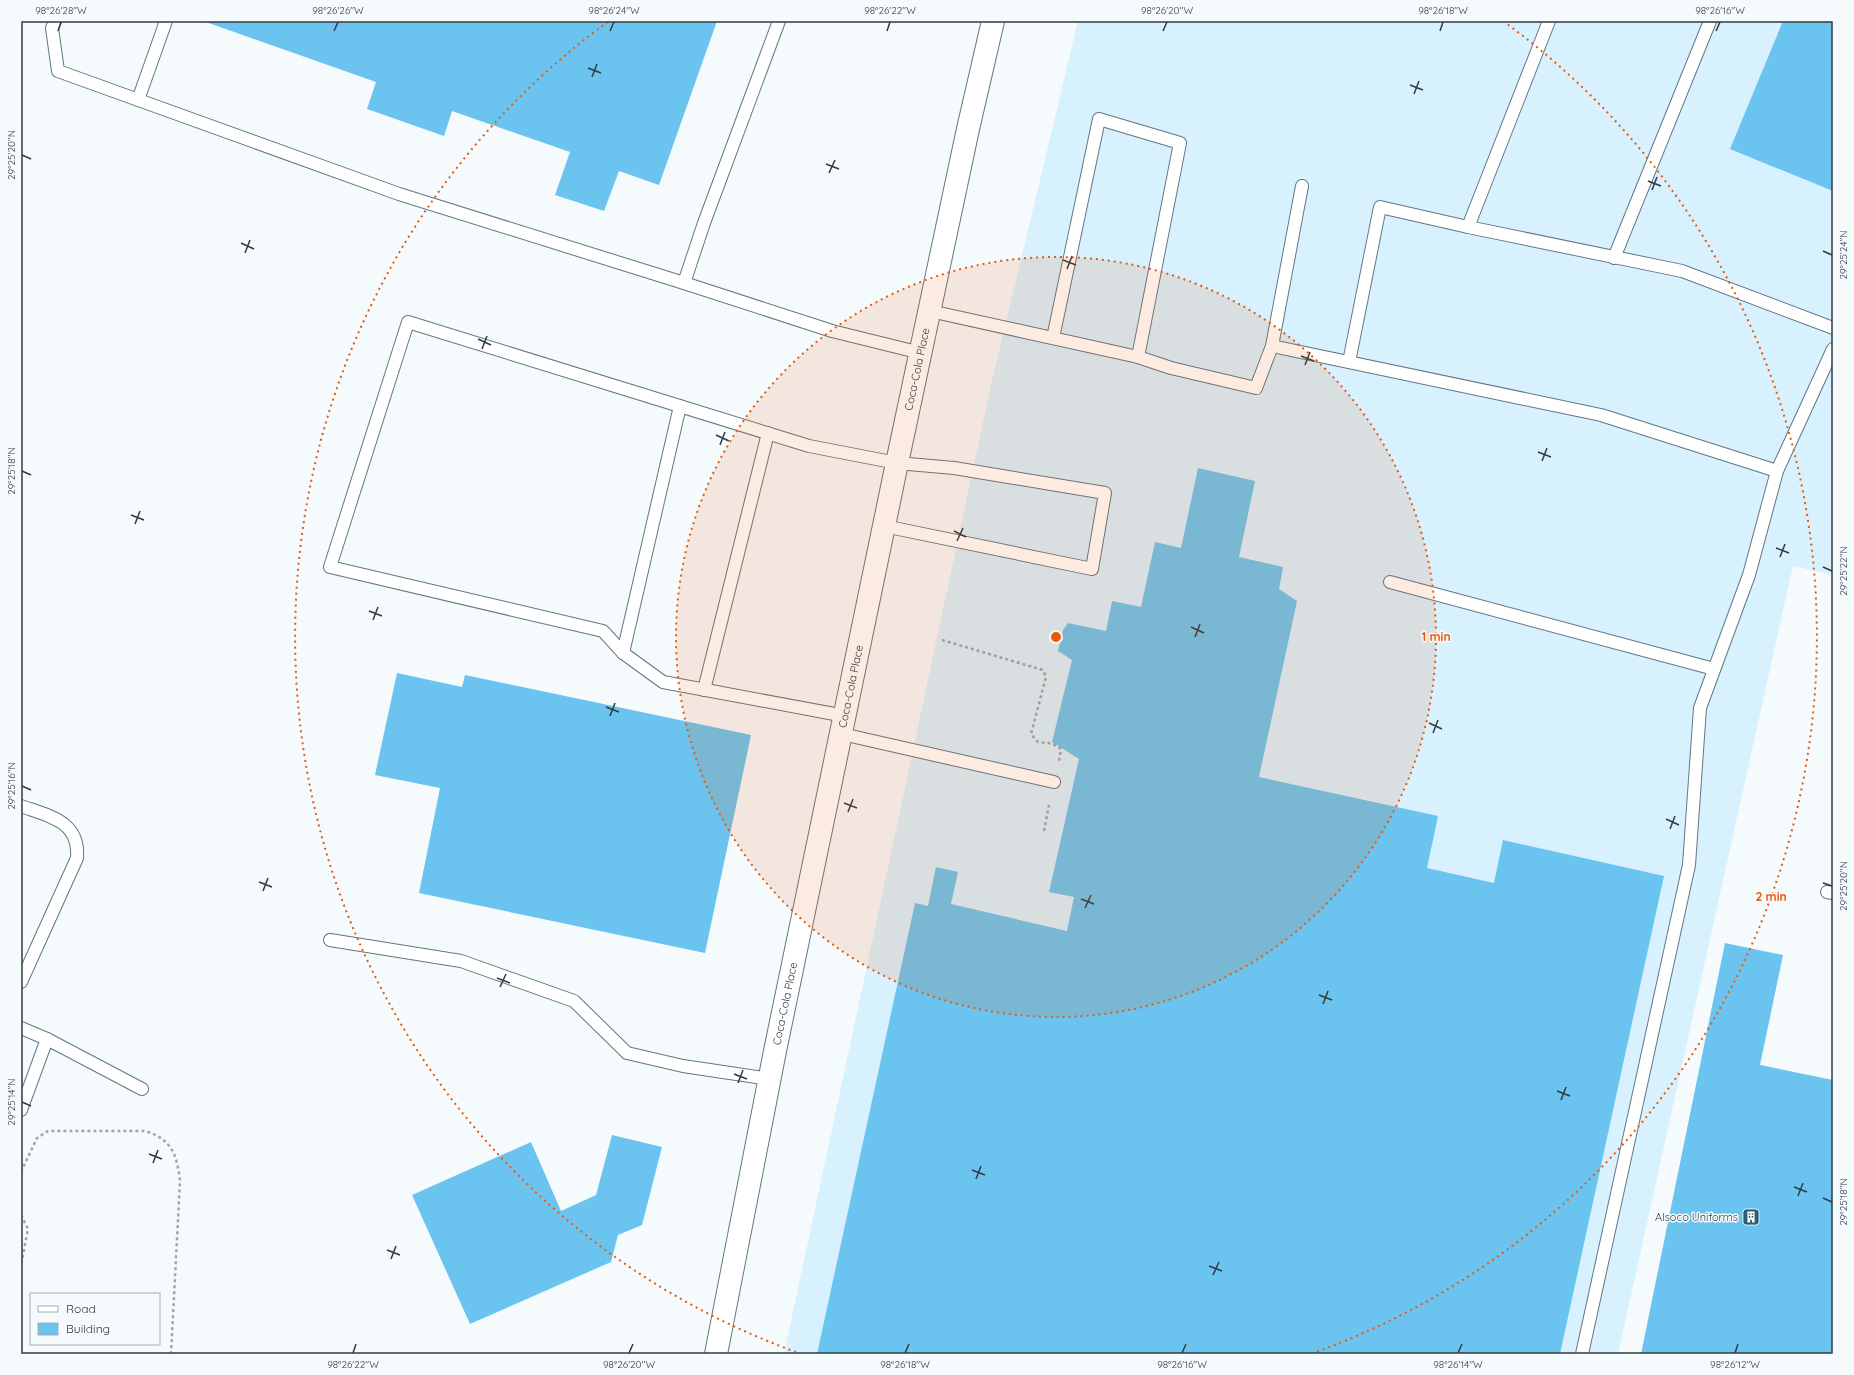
<svg xmlns="http://www.w3.org/2000/svg" width="1854" height="1375" viewBox="0 0 1854 1375" font-family="Quicksand,sans-serif">
<style>
.built{fill:#d8f1fe}
.building{fill:#6bc4f0}
.lines{fill:none;stroke-linecap:round;stroke-linejoin:round}
.lane-casing{stroke:#627782;stroke-width:14}
.secondary-casing{stroke:#627782;stroke-width:24}
.path{stroke:#9fa6a9;stroke-width:2.5;stroke-dasharray:3 3;stroke-linecap:butt}
.lane{stroke:#fff;stroke-width:12}
.secondary{stroke:#fff;stroke-width:22}
.ticks{fill:none;stroke:#323b3f;stroke-width:1.5}
.ring{fill:none;stroke:#e8590c;stroke-width:2;stroke-dasharray:2 4}
.labels{text-anchor:middle;stroke-width:3;stroke-linejoin:round;paint-order:stroke}
.street-label{font-size:11px;fill:#323b3f;stroke:#f5fafc}
.poi-label{font-size:11px;fill:#323b3f;stroke:#f5fafc;text-anchor:end}
.centre{fill:#e8590c;stroke:#f5fafc;stroke-width:2}
.ring-label{font-size:12px;text-anchor:middle;font-weight:bold;fill:#e8590c;stroke:#f5fafc;stroke-width:3;stroke-linejoin:round;paint-order:stroke}
.neatline{fill:none;stroke:#323b3f;stroke-width:1.5}
.ticks-label{font-size:10px;text-anchor:middle;fill:#323b3f}
</style>
<rect width="100%" height="100%" fill="#f5fafc"/>
<path class="built" d="M1078,21H1833V575L1793,566L1618,1354H784L991,385Z"/>
<g class="building">
<path d="M203,21H717L659,185L619,171L604,211L555,195L570,152L452,111L444,136L367,109L376,82Z"/>
<path d="M1783,21H1833V191L1730,149Z"/>
<path d="M1198,468L1255,481L1239,557L1283,567L1279,589L1297,601L1259,777L1438,816L1427,868L1494,883L1503,840L1664,876L1560,1354H817L915,903L928,906L936,867L958,872L951,904L1067,931L1074,897L1049,892L1079,759L1052,742L1072,660L1058,651L1063,630L1068,623L1106,631L1112,601L1141,607L1155,542L1181,548Z"/>
<path d="M397,673L462,687L465,675L751,735L705,953L419,893L440,788L375,775Z"/>
<path d="M1725,943L1783,955L1760,1065L1833,1080V1354H1641Z"/>
<path d="M612,1135L662,1147L642,1225L618,1235L611,1262L470,1324L412,1195L531,1142L561,1211L596,1195Z"/>
</g>
<g class="lines">
<g class="lane-casing">
<g id="lane">
<path d="M55,21L52,28L58,71L399,194L684,283"/>
<path d="M779,21L704,223L684,283L832,331L921,353"/>
<path d="M1549,21L1468,227L1682,271L1833,328"/>
<path d="M138,100L166,21"/>
<path d="M1302,186L1272,346L1601,415L1777,471L1833,349"/>
<path d="M1614,258L1710,21"/>
<path d="M930,311L1138,357L1180,143L1099,119L1053,338"/>
<path d="M1138,357L1171,368L1256,388L1272,346"/>
<path d="M1349,362L1380,207L1468,227"/>
<path d="M1390,582L1714,669"/>
<path d="M623,653L680,406"/>
<path d="M704,690L768,433"/>
<path d="M845,716L663,682L623,653L603,631L330,567L408,322L809,446L897,463L954,468L1105,493L1092,569L884,526"/>
<path d="M842,734L1054,782"/>
<path d="M21,806C49,816 80,821 77,858L21,982"/>
<path d="M1827,892L1833,893"/>
<path d="M330,940L461,961L574,1001L627,1053L683,1066L770,1079"/>
<path d="M21,1028L47,1039L142,1089"/>
<path d="M21,1110L47,1039"/>
<path d="M1582,1354L1689,865L1700,708L1749,575L1777,471"/>
</g>
</g>
<g class="secondary-casing">
<g id="secondary">
<path id="s1" d="M716,1354L775,1051L897,463L968,129L993,21"/>
</g>
</g>
<g class="path">
<path d="M942,640L1043,670L1046,677L1031,734L1038,742C1047,743 1054,743 1061,749L1059,761"/>
<path d="M1044,831L1049,805"/>
<path d="M21,1172L37,1138L48,1131H145C172,1139 177,1155 180,1181L171,1354"/>
<path d="M21,1215L28,1229L21,1265"/>
</g>
<use href="#lane" class="lane"/>
<use href="#secondary" class="secondary"/>
</g>
<path class="ticks" d="M58,31L61,22M334,31L338,22M610,31L614,22M887,31L890,22M1163,31L1167,22M1440,31L1443,22M1716,31L1720,22M588,68L601,73M592,77L597,64M1410,85L1423,90M1414,94L1419,81M22,155L31,159M826,164L839,169M829,173L835,160M1648,181L1661,186M1652,190L1657,177M241,243L254,249M1823,251L1832,255M245,253L250,240M1063,260L1076,265M1067,269L1072,256M478,339L491,345M482,349L487,336M1301,356L1314,361M1305,365L1310,352M716,435L729,441M720,445L725,432M1538,452L1551,457M1542,461L1547,448M22,471L31,475M131,515L144,520M135,524L140,511M954,531L966,537M957,541L963,528M1776,548L1789,553M1780,557L1785,544M1823,567L1832,571M369,611L382,616M373,620L378,607M1191,627L1204,633M1195,637L1200,624M606,707L619,712M610,716L615,703M1429,723L1442,729M1433,733L1438,720M22,786L31,790M844,803L857,808M848,812L853,799M1666,819L1679,825M1670,829L1675,816M259,882L272,887M1823,883L1832,886M263,891L268,878M1081,899L1094,904M1085,908L1091,895M497,978L510,983M500,987L506,974M1319,995L1332,1000M1323,1004L1328,991M734,1074L747,1079M738,1083L743,1070M1557,1091L1570,1096M1561,1100L1566,1087M22,1102L31,1106M149,1154L162,1159M153,1163L158,1150M972,1170L985,1175M976,1179L981,1166M1794,1187L1807,1192M1798,1196L1803,1183M1823,1198L1832,1202M387,1250L400,1255M391,1259L396,1246M1209,1266L1222,1271M1213,1275L1219,1262M353,1353L356,1344M629,1353L633,1344M905,1353L909,1344M1182,1353L1186,1344M1458,1353L1462,1344M1735,1353L1738,1344"/>
<circle cx="1056" cy="637" r="380" fill="#e8590c" fill-opacity=".12"/>
<g class="ring">
<circle cx="1056" cy="637" r="380"/>
<path d="M796 1352A761 761 0 0 1 609 21M1503 21A761 761 0 0 1 1316 1352"/>
</g>
<defs>
<g id="building-square" transform="scale(0.9)"><rect x="-9" y="-9" width="18" height="18" rx="4" fill="#265f79" stroke="#f5fafc"/><path d="M-4-6H4V6H1V3H-1V6H-4ZM-2.5-4.3h1.7v1.8h-1.7ZM.8-4.3h1.7v1.8H.8ZM-2.5-1h1.7V.8h-1.7ZM.8-1h1.7V.8H.8Z" fill="#fff"/></g>
</defs>
<g fill-rule="evenodd">
<use href="#building-square" x="1751" y="1217"/>
</g>
<g class="labels">
<g class="street-label">
<text dy="4" stroke="none"><textPath href="#s1" startOffset="1005">Coca-Cola Place</textPath></text>
<text dy="4" stroke="none"><textPath href="#s1" startOffset="681">Coca-Cola Place</textPath></text>
<text dy="4" stroke="none"><textPath href="#s1" startOffset="357">Coca-Cola Place</textPath></text>
</g>
<g class="poi-label">
<text x="1738" y="1221">Alsoco Uniforms</text>
</g>
</g>
<circle cx="1056" cy="637" r="6" class="centre"/>
<g class="ring-label">
<text x="1436" y="641">1 min</text>
<text x="1771" y="901">2 min</text>
</g>
<rect width="1854" height="1375" fill="none" stroke="#f5fafc" stroke-width="44"/>
<rect x="30" y="1293" width="130" height="52" fill="#f5fafc" stroke="#a7aeb0"/>
<rect x="38" y="1306" width="20" height="6" fill="#ffffff" stroke="#a7aeb0"/>
<text x="66" y="1313" font-size="12" fill="#323b3f">Road</text>
<rect x="38" y="1323" width="20" height="12" fill="#6bc4f0" stroke="#a7aeb0"/>
<text x="66" y="1333" font-size="12" fill="#323b3f">Building</text>
<rect x="22" y="22" width="1810" height="1331" class="neatline"/>
<g class="ticks-label">
<text x="61" y="14">98°26'28"W</text>
<text x="338" y="14">98°26'26"W</text>
<text x="614" y="14">98°26'24"W</text>
<text x="890" y="14">98°26'22"W</text>
<text x="1167" y="14">98°26'20"W</text>
<text x="1443" y="14">98°26'18"W</text>
<text x="1720" y="14">98°26'16"W</text>
<text transform="translate(11 155) rotate(-90)" y="4">29°25'20"N</text>
<text transform="translate(1843 255) rotate(-90)" y="4">29°25'24"N</text>
<text transform="translate(11 471) rotate(-90)" y="4">29°25'18"N</text>
<text transform="translate(1843 571) rotate(-90)" y="4">29°25'22"N</text>
<text transform="translate(11 786) rotate(-90)" y="4">29°25'16"N</text>
<text transform="translate(1843 886) rotate(-90)" y="4">29°25'20"N</text>
<text transform="translate(11 1102) rotate(-90)" y="4">29°25'14"N</text>
<text transform="translate(1843 1202) rotate(-90)" y="4">29°25'18"N</text>
<text x="353" y="1368">98°26'22"W</text>
<text x="629" y="1368">98°26'20"W</text>
<text x="905" y="1368">98°26'18"W</text>
<text x="1182" y="1368">98°26'16"W</text>
<text x="1458" y="1368">98°26'14"W</text>
<text x="1735" y="1368">98°26'12"W</text>
</g>
</svg>
